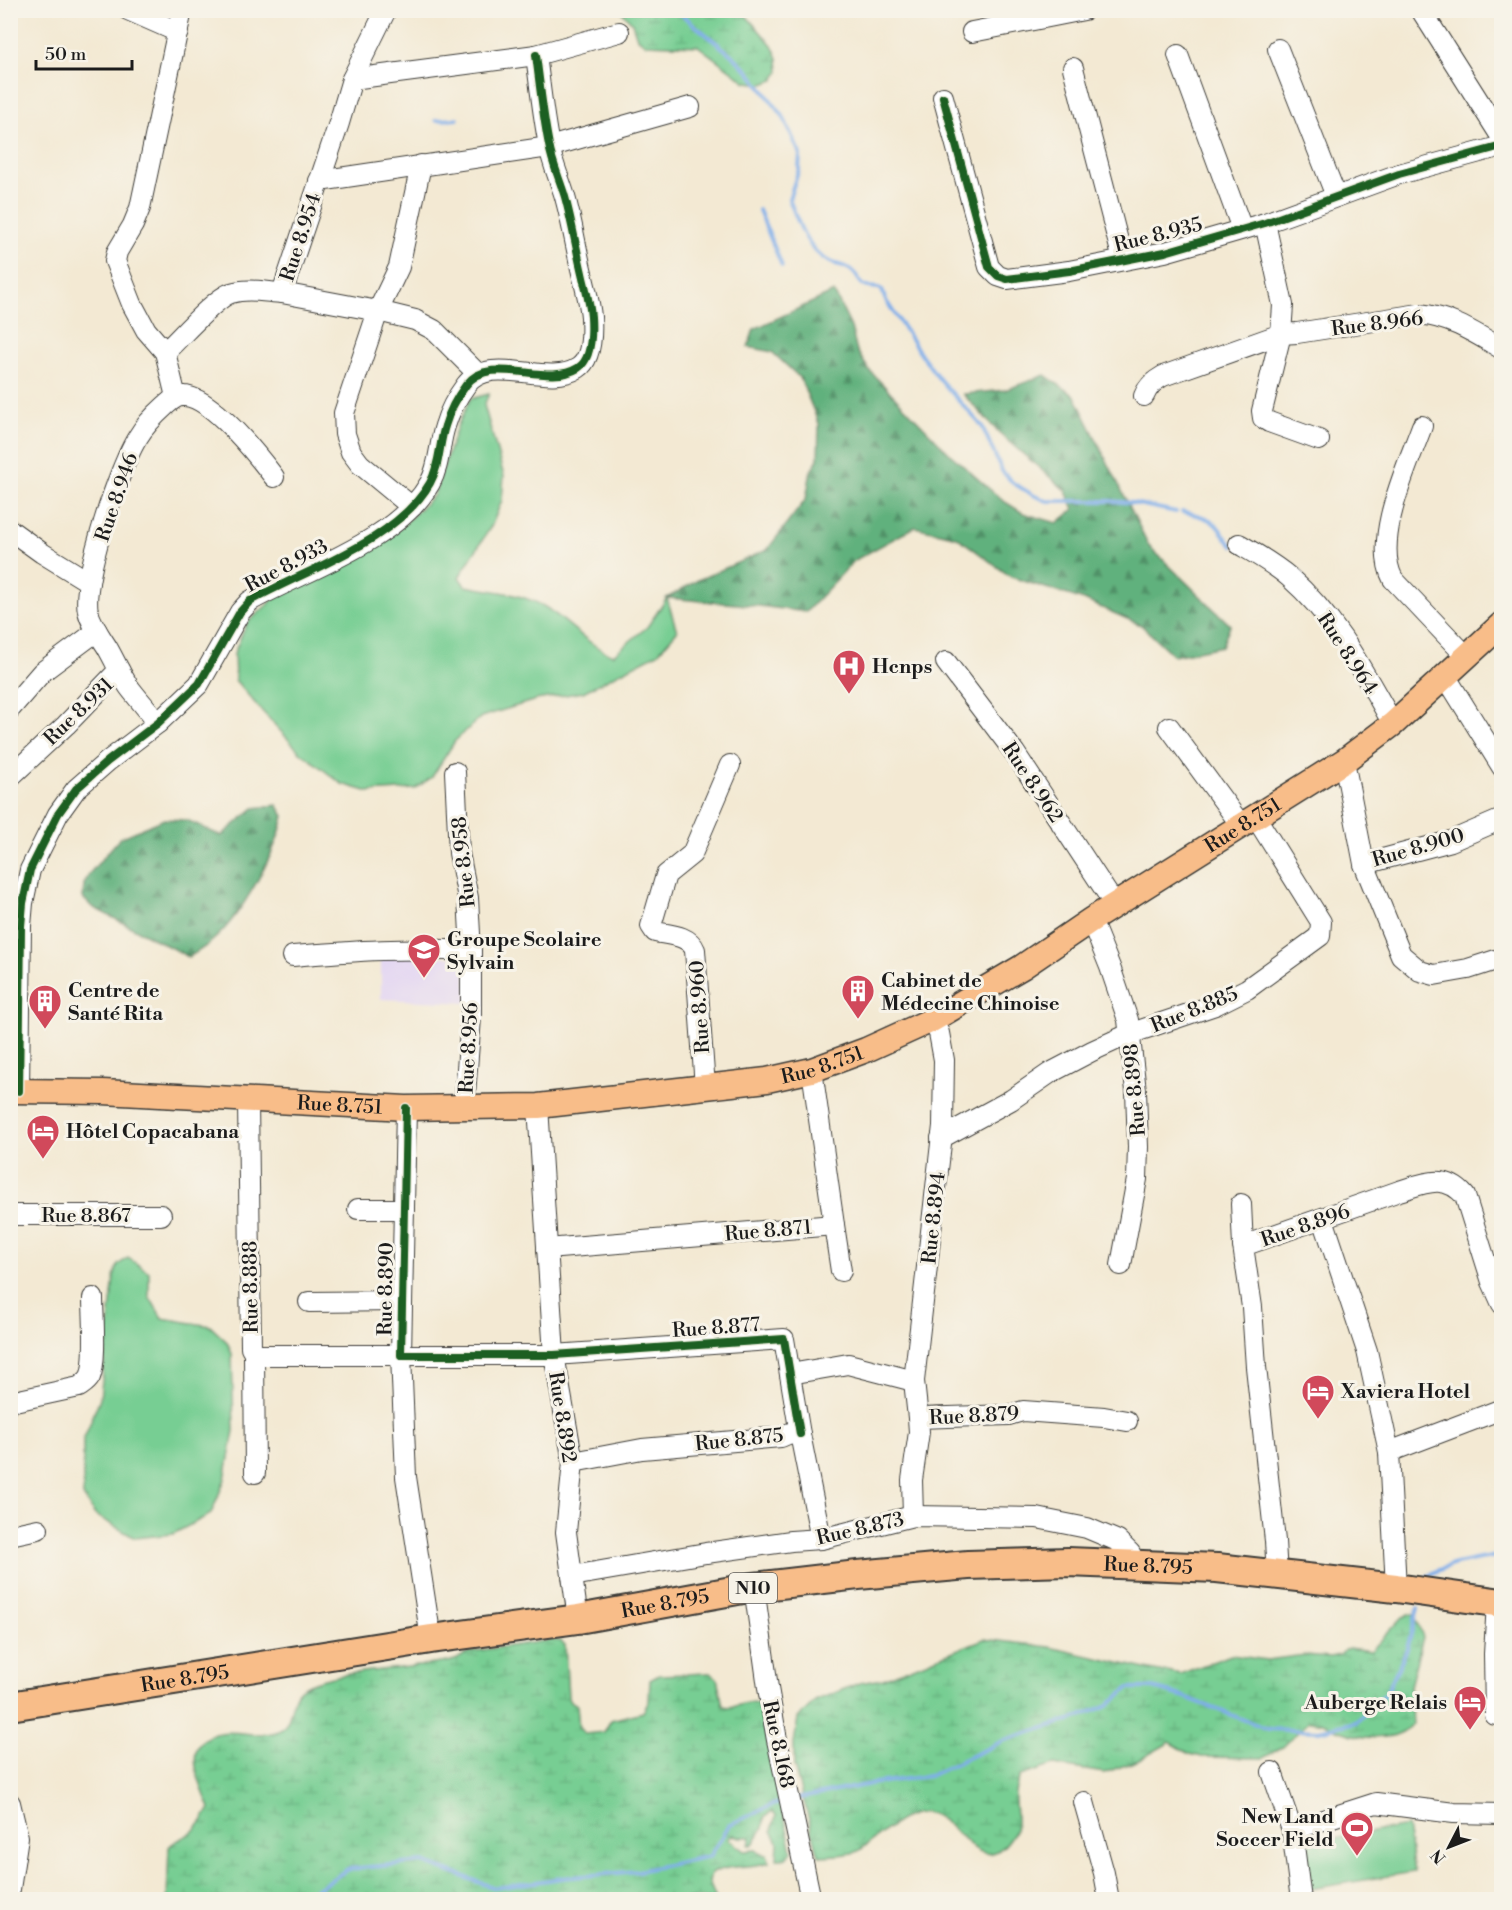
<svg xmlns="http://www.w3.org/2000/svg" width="1512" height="1910" viewBox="0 0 1512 1910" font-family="'Libre Bodoni',serif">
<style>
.built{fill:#e2d4f3}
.grass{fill:#77ce93;stroke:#4a7558;stroke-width:1.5}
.forest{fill:url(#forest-firs);stroke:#3e664c;stroke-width:1.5}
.wetland{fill:url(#wetland-marsh);stroke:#4a7558;stroke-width:1.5}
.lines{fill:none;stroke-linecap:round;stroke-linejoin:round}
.stream{stroke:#7faee9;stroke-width:4}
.minor-casing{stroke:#3c3b37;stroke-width:22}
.major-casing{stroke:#3c3b37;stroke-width:27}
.highway-casing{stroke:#3c3b37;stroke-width:32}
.minor{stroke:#fff;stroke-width:20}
.major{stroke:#f8bd89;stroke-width:24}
.highway{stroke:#f8bd89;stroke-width:28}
.cycleway-casing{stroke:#f7f3e8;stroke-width:11}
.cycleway{stroke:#1b5e20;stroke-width:8}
.labels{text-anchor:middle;stroke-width:6;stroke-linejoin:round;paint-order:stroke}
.shield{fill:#f7f3e8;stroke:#5e5c59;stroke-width:1.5}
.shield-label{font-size:18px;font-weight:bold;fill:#1c1c1c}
.street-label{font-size:20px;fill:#1c1c1c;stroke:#f7f3e8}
.poi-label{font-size:20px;font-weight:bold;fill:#1c1c1c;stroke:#f7f3e8;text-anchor:start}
</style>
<defs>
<pattern id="forest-firs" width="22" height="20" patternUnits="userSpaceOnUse" patternTransform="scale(1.5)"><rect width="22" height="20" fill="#61b17d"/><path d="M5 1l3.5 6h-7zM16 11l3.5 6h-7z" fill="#4f8f66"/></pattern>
<pattern id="wetland-marsh" width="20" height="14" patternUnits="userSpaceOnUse" patternTransform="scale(1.5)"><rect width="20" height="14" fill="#77ce93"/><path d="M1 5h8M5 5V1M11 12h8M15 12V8" fill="none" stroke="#66b07e"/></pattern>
</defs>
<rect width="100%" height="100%" fill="#f7f3e8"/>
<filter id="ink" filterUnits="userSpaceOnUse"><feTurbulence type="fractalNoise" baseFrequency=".0167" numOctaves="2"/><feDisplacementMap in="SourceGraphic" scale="12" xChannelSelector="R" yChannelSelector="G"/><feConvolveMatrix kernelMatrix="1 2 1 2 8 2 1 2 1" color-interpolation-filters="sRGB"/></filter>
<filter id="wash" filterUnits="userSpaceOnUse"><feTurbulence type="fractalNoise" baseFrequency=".008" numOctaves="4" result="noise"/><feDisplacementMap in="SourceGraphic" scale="24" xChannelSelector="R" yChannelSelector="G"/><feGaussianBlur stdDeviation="1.35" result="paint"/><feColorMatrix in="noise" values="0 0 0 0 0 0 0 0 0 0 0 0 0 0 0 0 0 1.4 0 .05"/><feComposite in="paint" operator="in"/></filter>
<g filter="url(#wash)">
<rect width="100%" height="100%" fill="#f3e9d3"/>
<path class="built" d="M381,954L464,958L467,1003L381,999Z"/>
<g class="grass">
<path d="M489,394L484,405L504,476L502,500L492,525L459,577L465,586C491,591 522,593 545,607C569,622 587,645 613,655L647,627L667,598L677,631L658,653L583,692L536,700L481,717L455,741L432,777L415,789L369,792L342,784L299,751L260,709L235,680L234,653L247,623L276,597L393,535L434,495L457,427L470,399Z"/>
<path d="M128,1258L149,1272V1296L162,1318L210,1326L227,1342L232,1354L234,1431L225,1479L211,1514L173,1534L135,1538L95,1515L83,1496V1441L100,1398L114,1277L118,1265Z"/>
<path d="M1407,1826L1414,1872L1310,1889L1303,1844Z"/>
</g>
<g class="forest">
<path d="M834,292L851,327L857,351L869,370L950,454L1002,500L1023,513L1057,523L1074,509L1066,491L1001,435L963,394L1005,390L1045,375L1075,396L1149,546L1230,625L1222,646L1174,656L1141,625L1084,600L1011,577L957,537L915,527L855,560L806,612L759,606L667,598L698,580L767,550L806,499L811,471L818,459L819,424L800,378L772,352L748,347L754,329Z"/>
<path d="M277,805L284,816C276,853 241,917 212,941C205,948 196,952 189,957L92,907L83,898L84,884L89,874L120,838L164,819L187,820L221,836L254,808Z"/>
</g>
<g class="wetland">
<path d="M621,11H742L772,45L778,58L779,72L774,80L763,84L746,82L698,46L646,44L637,38L632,23Z"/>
<path d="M1414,1614L1423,1637L1410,1686L1412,1724C1396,1743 1362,1739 1340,1731C1327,1726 1325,1721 1309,1721L1283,1747L1263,1758L1202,1757L1190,1754L1170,1742L1139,1760L1104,1773L1054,1765L1020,1776C1018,1782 1015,1788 1015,1794C1014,1806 1019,1825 1013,1834C978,1891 955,1804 917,1813C900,1817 884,1832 870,1842C866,1845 861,1851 855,1852C844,1856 831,1855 819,1856L794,1766V1743L798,1718L815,1701L859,1683L883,1679L984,1639L1049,1647L1159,1672L1167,1671L1180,1674L1231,1655L1267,1660L1305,1655L1330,1657L1339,1655L1348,1648L1371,1651L1403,1617Z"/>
<path d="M549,1640L561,1641L565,1645L568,1697L570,1701L577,1705L579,1728L585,1734L604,1732L611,1720L643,1712L649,1701L650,1680L659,1675L710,1673L717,1678L723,1706C736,1710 747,1699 759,1703L792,1851C788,1859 785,1859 777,1859L778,1842L772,1831L776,1815L772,1811L764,1818L763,1828L753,1844L749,1845L751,1837H740L733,1835L728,1839L744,1851L756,1850L761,1854L767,1855L770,1862C750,1869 729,1863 711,1874L709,1882L716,1899L167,1900L169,1847C174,1841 180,1840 186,1836C198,1829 204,1819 210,1808C200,1784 178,1740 220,1733C230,1731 242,1733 252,1734C261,1734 271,1735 279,1731C295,1721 288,1697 302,1688C325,1672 398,1669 428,1665C437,1663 447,1663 455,1660C461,1658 465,1653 471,1652C497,1647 523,1645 549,1640Z"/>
</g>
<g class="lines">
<g class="stream">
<path d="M676,10L734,57L750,73L783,116L800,154L799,169L789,199C798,221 806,249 828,261C835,265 847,265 853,272C858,276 859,283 865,286C871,289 877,286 882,290L885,299L920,353L940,380L982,426L1002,471L1013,483L1033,495L1047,501H1111L1133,503L1176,512"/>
<path d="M436,120L457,119"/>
<path d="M759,210L782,266"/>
<path d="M1182,512C1194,514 1210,517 1218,527C1224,534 1226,540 1233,546"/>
<path d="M1423,1580C1445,1562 1474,1561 1502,1555"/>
<path d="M796,1799L876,1783L929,1776L1005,1740L1079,1717L1108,1705L1129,1688H1153L1182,1696L1268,1729L1319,1731L1356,1722L1386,1693L1407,1649L1418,1608"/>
<path d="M300,1900L348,1869L423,1862L495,1888L562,1878L638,1871L710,1856L729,1825L772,1805L783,1802"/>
</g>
</g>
</g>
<g filter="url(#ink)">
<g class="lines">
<g class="minor-casing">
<g id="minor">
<path d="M128,10L178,32"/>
<path d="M386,10L352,79L339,123L282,293L378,311L344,413L345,434L351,452L360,464L412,507"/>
<path d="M1421,10L1502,138"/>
<path d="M972,32L1084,10"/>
<path d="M1278,49L1336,196"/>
<path d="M1178,55L1242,229"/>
<path d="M1073,68L1123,260"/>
<path d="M352,79L536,55L619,32"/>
<path d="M943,97L989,267L998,276L1007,279L1069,271L1165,252L1265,223L1399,174L1502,146"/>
<path d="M421,165L399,267L378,311L415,320L434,330L478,374"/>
<path d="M319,181L549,147L690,107"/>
<path d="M1265,223L1283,305L1281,334L1262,411L1263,418L1269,422L1319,440"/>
<path d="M165,352C179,339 215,298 231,293C247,288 265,292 282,293"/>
<path d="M1144,396C1148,386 1154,381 1163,376L1281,334L1297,333L1419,314C1451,317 1475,333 1502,349"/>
<path d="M176,397L165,352L146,330L132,304L115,261L117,252L133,225L140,208L182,10"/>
<path d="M1422,426C1408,465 1372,540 1393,579L1467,657"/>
<path d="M10,530L42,553L89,582"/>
<path d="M1239,544C1256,554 1274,564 1289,577C1337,619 1363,671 1393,724"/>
<path d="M946,662L1015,753L1115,905"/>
<path d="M1446,677L1502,767"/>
<path d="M10,709L42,672L97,631"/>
<path d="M158,723C149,711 138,699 129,687C121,675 115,661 107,647C100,636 91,624 88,611C81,581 120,464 138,437C145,425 155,415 165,406C171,401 176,395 184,396C212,397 258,456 274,477"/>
<path d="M1169,727L1241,825"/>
<path d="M1344,761L1364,864L1451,841L1502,819"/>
<path d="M455,772L459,853L468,898L471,951"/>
<path d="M10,777L66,725L119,670"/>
<path d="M1364,864L1401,955L1420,971L1434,975L1468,969L1502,958"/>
<path d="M1091,920L1110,967L1128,1020L1136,1091L1138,1147L1137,1179L1121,1265"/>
<path d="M293,956C353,951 411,947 471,951V1018L464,1107"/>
<path d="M705,1087L695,950C689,935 670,935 655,932L651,926L666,875L692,854L730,765"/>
<path d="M19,1091L21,926L23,903L30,870L58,814L76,789L108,761L158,723L199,684L240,612L250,601C307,569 397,541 430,483C440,465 439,444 445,426C449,412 457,397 466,385C491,352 546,388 578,368C592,359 592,333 591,317C590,303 585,287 582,273C576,248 572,222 565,197C560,180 552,163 549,145C543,116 540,85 536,55"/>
<path d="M248,1100L251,1348L254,1353L255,1473"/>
<path d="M538,1106L554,1355L573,1462L566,1532L578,1619"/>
<path d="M406,1108L401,1355H554L784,1339L800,1434"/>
<path d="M941,1138L1011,1100L1050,1073L1092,1051L1129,1034L1215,1005L1247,989L1320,936L1321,922L1255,816"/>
<path d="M1241,1204L1243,1246"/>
<path d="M358,1209H404"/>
<path d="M10,1215H161"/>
<path d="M1323,1219L1367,1351L1389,1452L1396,1588"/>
<path d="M834,1225L841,1271"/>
<path d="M547,1249L834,1225L812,1070"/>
<path d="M309,1302L401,1301"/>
<path d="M254,1353L261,1355H401L406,1477L431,1639"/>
<path d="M790,1374L848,1364L914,1381"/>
<path d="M10,1402L79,1387C83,1384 87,1382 90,1377C97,1361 93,1316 93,1298"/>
<path d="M918,1418L914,1381L943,1126L944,1060L939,1033L932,1020"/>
<path d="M1389,1452L1502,1409"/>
<path d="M573,1462L642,1449L781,1437L790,1433L800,1434L821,1539"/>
<path d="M913,1516L912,1480L919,1432L918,1418L1009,1415L1023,1411L1104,1417L1127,1421"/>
<path d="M10,1535L38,1529"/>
<path d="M1277,1575L1275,1541L1256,1367L1252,1307L1243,1246L1399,1191C1425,1183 1445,1173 1465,1196L1492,1282L1502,1304"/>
<path d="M572,1576L706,1553L791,1541L821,1539L913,1516L1037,1518L1087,1528L1118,1541L1130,1553L1135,1563"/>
<path d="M754,1587L768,1688L777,1740L811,1900"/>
<path d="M1495,1715L1494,1654L1497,1602"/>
<path d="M1272,1772L1292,1830"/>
<path d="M1084,1802L1104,1873L1109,1900"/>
<path d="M10,1803L18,1837L10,1889"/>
<path d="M1301,1900L1292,1830L1376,1803L1454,1813L1502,1814"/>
</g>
</g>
<g class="major-casing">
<g id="major">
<path id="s1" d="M10,1091L103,1092L406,1108L538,1106L767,1080L812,1070L866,1050L932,1020L1022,967L1091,920L1344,761L1393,724L1502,624"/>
</g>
</g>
<g class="highway-casing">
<g id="highway">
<path id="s2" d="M10,1706L431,1639L578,1619L754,1587L858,1575L968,1565L1068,1562L1217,1568L1396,1588L1502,1603"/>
</g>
</g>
<use href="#minor" class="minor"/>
<use href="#major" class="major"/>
<use href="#highway" class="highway"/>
<g class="cycleway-casing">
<g id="cycleway">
<path d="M943,97L989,267L998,276L1007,279L1069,271L1165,252L1265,223L1399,174L1502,146"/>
<path d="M19,1091L21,926L23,903L30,870L58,814L76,789L108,761L158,723L199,684L240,612L250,601C307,569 397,541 430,483C440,465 439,444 445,426C449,412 457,397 466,385C491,352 546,388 578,368C592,359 592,333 591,317C590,303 585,287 582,273C576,248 572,222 565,197C560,180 552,163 549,145C543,116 540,85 536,55"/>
<path d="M406,1108L401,1355H554L784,1339L800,1434"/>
</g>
</g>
<use href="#cycleway" class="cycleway"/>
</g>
</g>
<defs>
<g id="hospital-pin" transform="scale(1.725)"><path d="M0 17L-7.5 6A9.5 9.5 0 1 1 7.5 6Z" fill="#d1495b" stroke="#f7f3e8"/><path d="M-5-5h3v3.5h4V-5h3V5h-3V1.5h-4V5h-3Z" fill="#fff"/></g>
<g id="school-pin" transform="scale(1.725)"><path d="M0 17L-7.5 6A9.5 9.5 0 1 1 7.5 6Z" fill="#d1495b" stroke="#f7f3e8"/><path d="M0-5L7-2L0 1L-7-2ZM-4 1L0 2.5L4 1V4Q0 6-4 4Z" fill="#fff"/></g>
<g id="building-pin" transform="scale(1.725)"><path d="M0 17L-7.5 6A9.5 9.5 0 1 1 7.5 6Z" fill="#d1495b" stroke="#f7f3e8"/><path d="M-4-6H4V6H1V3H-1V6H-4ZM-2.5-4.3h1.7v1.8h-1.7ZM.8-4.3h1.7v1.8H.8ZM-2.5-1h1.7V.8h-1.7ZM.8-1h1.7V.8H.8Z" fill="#fff"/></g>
<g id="hotel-pin" transform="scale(1.725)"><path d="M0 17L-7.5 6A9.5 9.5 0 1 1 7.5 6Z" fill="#d1495b" stroke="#f7f3e8"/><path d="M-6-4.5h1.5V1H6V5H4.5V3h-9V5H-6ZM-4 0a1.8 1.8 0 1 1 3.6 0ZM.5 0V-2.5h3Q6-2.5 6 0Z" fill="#fff"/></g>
<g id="stadium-pin" transform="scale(1.725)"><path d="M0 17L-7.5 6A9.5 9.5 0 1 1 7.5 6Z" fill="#d1495b" stroke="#f7f3e8"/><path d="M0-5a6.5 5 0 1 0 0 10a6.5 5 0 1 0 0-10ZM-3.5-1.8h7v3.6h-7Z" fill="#fff"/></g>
</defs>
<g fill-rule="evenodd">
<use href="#hospital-pin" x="849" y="666"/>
<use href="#school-pin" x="424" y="950"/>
<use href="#building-pin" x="858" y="991"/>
<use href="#building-pin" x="45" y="1001"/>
<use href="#hotel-pin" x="43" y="1131"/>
<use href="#hotel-pin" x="1318" y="1391"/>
<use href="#hotel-pin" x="1470" y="1702"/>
<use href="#stadium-pin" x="1357" y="1828"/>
</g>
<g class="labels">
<rect class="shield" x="729" y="1573" width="48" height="30" rx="4.5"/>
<g class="shield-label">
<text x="753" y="1594">N10</text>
</g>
<g class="street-label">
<text transform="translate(1158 234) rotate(-14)" y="7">Rue 8.935</text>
<text transform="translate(300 237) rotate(-72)" y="7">Rue 8.954</text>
<text transform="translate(1377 323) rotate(-7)" y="7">Rue 8.966</text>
<text transform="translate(116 497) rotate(-71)" y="7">Rue 8.946</text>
<text transform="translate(286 565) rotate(-28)" y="7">Rue 8.933</text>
<text transform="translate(1348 653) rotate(57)" y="7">Rue 8.964</text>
<text transform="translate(78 711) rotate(-44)" y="7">Rue 8.931</text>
<text transform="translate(1033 782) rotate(56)" y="7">Rue 8.962</text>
<text dy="7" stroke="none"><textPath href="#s1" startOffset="1302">Rue 8.751</textPath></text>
<text transform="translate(1418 847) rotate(-16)" y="7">Rue 8.900</text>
<text transform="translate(463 862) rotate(-96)" y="7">Rue 8.958</text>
<text transform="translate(699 1007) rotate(-94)" y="7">Rue 8.960</text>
<text transform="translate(1194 1009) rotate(-22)" y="7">Rue 8.885</text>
<text transform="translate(468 1048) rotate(-87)" y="7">Rue 8.956</text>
<text dy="7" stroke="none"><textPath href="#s1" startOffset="816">Rue 8.751</textPath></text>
<text transform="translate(1134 1090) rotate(-95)" y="7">Rue 8.898</text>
<text dy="7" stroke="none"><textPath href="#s1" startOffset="330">Rue 8.751</textPath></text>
<text x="86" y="1222">Rue 8.867</text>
<text transform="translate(933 1218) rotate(-84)" y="7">Rue 8.894</text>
<text transform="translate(1305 1225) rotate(-19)" y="7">Rue 8.896</text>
<text transform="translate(768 1230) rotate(-5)" y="7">Rue 8.871</text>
<text transform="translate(250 1287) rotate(-91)" y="7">Rue 8.888</text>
<text transform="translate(385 1289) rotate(-89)" y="7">Rue 8.890</text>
<text transform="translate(716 1327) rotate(-4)" y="7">Rue 8.877</text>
<text transform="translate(974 1415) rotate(-3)" y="7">Rue 8.879</text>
<text transform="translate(563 1417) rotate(81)" y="7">Rue 8.892</text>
<text transform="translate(739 1439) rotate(-6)" y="7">Rue 8.875</text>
<text transform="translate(860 1528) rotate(-13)" y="7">Rue 8.873</text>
<text dy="7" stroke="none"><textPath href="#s2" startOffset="1149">Rue 8.795</textPath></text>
<text dy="7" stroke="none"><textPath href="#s2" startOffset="663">Rue 8.795</textPath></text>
<text dy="7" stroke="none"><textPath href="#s2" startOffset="177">Rue 8.795</textPath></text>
<text transform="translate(779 1744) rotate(78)" y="7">Rue 8.168</text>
</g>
<g class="poi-label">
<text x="872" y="673">Hcnps</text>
<text x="447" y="946">Groupe Scolaire<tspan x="447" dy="23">Sylvain</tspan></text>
<text x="881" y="987">Cabinet de<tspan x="881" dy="23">Médecine Chinoise</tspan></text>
<text x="68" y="997">Centre de<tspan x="68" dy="23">Santé Rita</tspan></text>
<text x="66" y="1138">Hôtel Copacabana</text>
<text x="1341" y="1398">Xaviera Hotel</text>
<text x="1447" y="1709" text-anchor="end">Auberge Relais</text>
<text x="1334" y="1823" text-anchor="end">New Land<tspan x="1334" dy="23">Soccer Field</tspan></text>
</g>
</g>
<rect width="1512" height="1910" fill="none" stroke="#f7f3e8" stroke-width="36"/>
<g transform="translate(1449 1847) rotate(228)" stroke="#f7f3e8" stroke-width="4.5" paint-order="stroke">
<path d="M0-4.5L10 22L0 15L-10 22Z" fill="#1c1c1c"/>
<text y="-9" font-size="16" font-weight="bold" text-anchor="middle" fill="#1c1c1c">N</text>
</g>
<path d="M36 60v9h96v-9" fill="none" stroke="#1c1c1c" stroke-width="3"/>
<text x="45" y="60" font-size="18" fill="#1c1c1c" stroke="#f7f3e8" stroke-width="4.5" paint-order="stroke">50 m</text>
</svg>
